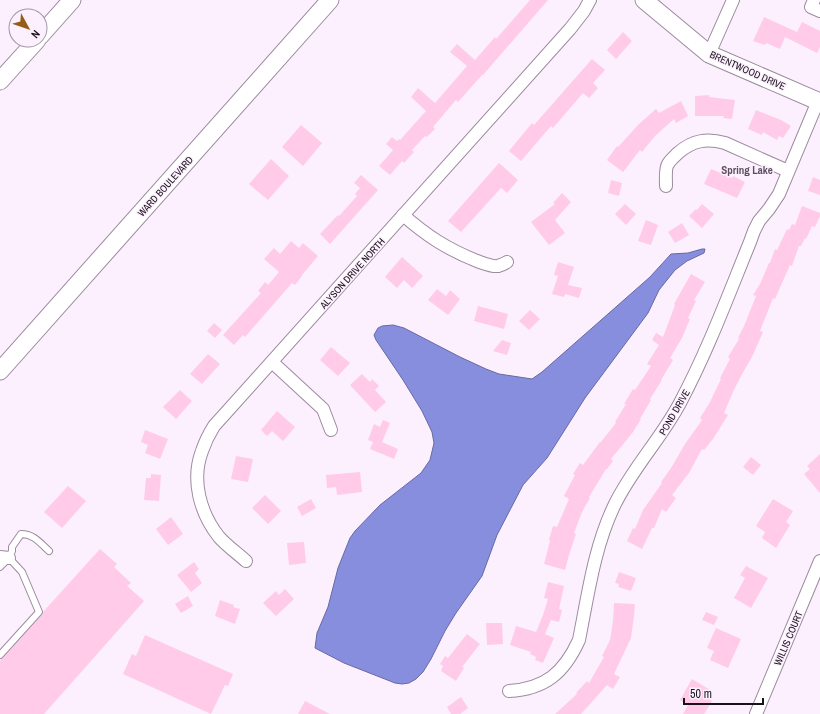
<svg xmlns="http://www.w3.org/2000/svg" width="820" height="714" viewBox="0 0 820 714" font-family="'Archivo Narrow',sans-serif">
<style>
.water{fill:#888ede;stroke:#6769a3}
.building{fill:#ffcbe9}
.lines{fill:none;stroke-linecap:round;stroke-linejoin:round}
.lane-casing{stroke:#9d8aa0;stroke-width:8}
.street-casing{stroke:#9d8aa0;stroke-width:14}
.secondary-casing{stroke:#9d8aa0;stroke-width:19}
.lane{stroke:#fff;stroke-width:6}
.street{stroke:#fff;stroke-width:12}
.secondary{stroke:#fff;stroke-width:17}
.labels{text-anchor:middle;stroke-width:3;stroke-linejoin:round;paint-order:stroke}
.street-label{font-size:10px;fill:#19121a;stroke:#fcf0fe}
.neighbourhood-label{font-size:11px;font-weight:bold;fill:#5f4e62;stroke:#fcf0fe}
</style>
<rect width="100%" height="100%" fill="#fcf0fe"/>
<path class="water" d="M702,249H705L704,253L687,261L675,270L659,290L648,313L585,398L547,458L523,485L497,535L482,576L456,613L445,631L431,659L423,672L416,679L409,683L402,684L395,683L344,663L315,648L317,633L328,607L338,568L350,538L355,531L380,505L421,473L430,460L434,443L432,432L422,411L403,380L376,340L374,335L378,328L382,326L393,325L404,328L460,357L486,369L499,374L532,379L542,372L650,277L671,254L688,253Z"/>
<g class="building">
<path d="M530,0H548L483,75H482L458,102L456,100L433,127L435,129L427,137L425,136L412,150L414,152L404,163L402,161L390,175L379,166L393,150L386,144L392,137L397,141L399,139L400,140L426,111L411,97L418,88L435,103L467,66L450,52L457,44L475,60L495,37L496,39Z"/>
<path d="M764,17L797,32L802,22L820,31V47L817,53L785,37L780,49L766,43L765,45L753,41Z"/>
<path d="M623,32L632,41L616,59L607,50Z"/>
<path d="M592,59L605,70L593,83L598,88L589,98L583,93L553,128L551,126L521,161L509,151L532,123L534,125Z"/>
<path d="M709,95V97L735,100L732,119L723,118L724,116H695V96Z"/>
<path d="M681,101L688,116L676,123L674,119L655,136L642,152L640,150L623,172L607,160L617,146L618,147L639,124L656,109L659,113Z"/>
<path d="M756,110L781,120L791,126L783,138L779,136L777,140L763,132L762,135L748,129Z"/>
<path d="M301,125L322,143L303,166L282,147Z"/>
<path d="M271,159L289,176L268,200L249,184Z"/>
<path d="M499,163L518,180L507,193L501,188L461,232L448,221Z"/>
<path d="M711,169L732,178L733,176L745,182L737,198L704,184Z"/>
<path d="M361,175L378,190L330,244L320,234L338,215L339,216L357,196L355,194L360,188L354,183Z"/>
<path d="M813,177L820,180V195L808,191Z"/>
<path d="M611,180L622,183L619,196L608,193Z"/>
<path d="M562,193L571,202L555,220L565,233L549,245L531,222L555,204L553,203Z"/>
<path d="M625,204L636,214L626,225L615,214Z"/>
<path d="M702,204L714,214L702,228L689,216L696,209L697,210Z"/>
<path d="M802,206L820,213V216L815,227L812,226L806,239L805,238L801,246H799L792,266L790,265L775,299L773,298L760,331L763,332L753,355L741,376L733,392L724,413L728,415L713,439L704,450L702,449L689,473L672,495L676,498L666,512L662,509L654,528H652L642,549L627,541L633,528L635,529L643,510L662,483L661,482L671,468L685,444L702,420L700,418L710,402L721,379L720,378L730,359L728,357L739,339L738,338L744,326L756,296L753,295L760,284L769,263H770L775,249L777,250L787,229L789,230L792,224L795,225Z"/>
<path d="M646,220L658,225L651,245L638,241Z"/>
<path d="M682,223L689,235L675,243L668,232Z"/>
<path d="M291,241L299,248L303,243L318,256L302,275V276L295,285L292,283L245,337L243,335L234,345L223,335L261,293L258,291L265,282L268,285L279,272L264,259L274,248L280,254Z"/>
<path d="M402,257L423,276L412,288L404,280L397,288L385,277Z"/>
<path d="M558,262L574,267L568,285L582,288L579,298L565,294L564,297L552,294L558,276L554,275Z"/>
<path d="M691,274L705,282L694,300L696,301L688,318L690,319L682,338L670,358L673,360L661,380H662L650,399L651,400L640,419H641L633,432L611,459L613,461L607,469H606L589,497L590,498L582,512L574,533L576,534L569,555L565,570L544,564L550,541L549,540L553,526L557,527L569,499L564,496L575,475L573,474L580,463L583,465L600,442V443L616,423L615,422L626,404H624L633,389L635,390L651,366L647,364L659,345L652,340L656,333L663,337L675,305L674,304Z"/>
<path d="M437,289L446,296L450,290L460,299L448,315L428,300Z"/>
<path d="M478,306L508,314L504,329L474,321Z"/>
<path d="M530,310L540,319L529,330L519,321Z"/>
<path d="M214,323L222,330L215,338L207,331Z"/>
<path d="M502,340L511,343L507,355L493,351Z"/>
<path d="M331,347L350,363L338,376L320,360Z"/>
<path d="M208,354L220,364L202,384L190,374Z"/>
<path d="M362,374L370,382L372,379L379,386L375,390L386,402L375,412L350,385Z"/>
<path d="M180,390L192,401L176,419L163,407Z"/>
<path d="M277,411L295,427L283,441L272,431L267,436L261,430Z"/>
<path d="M383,420L390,423L382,442L398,449L394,459L370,449L373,442L368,440L374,424L380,427Z"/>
<path d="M145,430L168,439L160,459L145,453L148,445L141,442Z"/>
<path d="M820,454V493L804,474L810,469L807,466Z"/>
<path d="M236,456L253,459L248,482L231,479Z"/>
<path d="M751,457L761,465L753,475L743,467Z"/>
<path d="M360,472L362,492L337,495L336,487L327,488L326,475Z"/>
<path d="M151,474L161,475L159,501L144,500L146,478H151Z"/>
<path d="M68,486L86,501L62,528L44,512Z"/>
<path d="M265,495L281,511L268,524L252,508Z"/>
<path d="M311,499L316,508L302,516L297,507Z"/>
<path d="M773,499L793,511L786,522L790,525L776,548L762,538L765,532L756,526Z"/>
<path d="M171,517L183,534L168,545L156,529Z"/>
<path d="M304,542L306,563L289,565L287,543Z"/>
<path d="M100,549L117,564L114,567L131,583L127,586L144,601L44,714H0V661L42,615L43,612Z"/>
<path d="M194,562L199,569L195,573L202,583L191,592L177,575Z"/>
<path d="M746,566L768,578L751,608L734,598L745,578L740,575Z"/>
<path d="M619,572L636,578L631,591L618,587L619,584L615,583Z"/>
<path d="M548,582L564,586L559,609L562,610L559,622L551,620L545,634L554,638L543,663L535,660L536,657L530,654L531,652L510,645L516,626L536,632L543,615L548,599L544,598Z"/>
<path d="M285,589L294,599L276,616L263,603L276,591L279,595Z"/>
<path d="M188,596L193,606L181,613L175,604Z"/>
<path d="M220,600L234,605L233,607L240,609L235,624L215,616Z"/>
<path d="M614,603L635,604L634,616L631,638L614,674L620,677L613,689L607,685L581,714H555L577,694L576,693L587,681L589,683L604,657L602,656L610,640L613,621Z"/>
<path d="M706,612L718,617L714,625L702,620Z"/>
<path d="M486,623H502L503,644L487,645Z"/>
<path d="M716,628L741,639L728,668L710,660L714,651L707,648Z"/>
<path d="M467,634L480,644L462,667L464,668L456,681L441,671L443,666L440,664L445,656L448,658Z"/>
<path d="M145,635L233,674L228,686L225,685L211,714L123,674L132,654L136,656Z"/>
<path d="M692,679L712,691L708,698L712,701L704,714H683L688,705L680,700Z"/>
<path d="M461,697L468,708L460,714H451L447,707Z"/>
<path d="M305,701L330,714H298Z"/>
</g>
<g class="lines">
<g class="lane-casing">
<g id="lane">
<path d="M0,567L9,558L12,551V547L21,534C34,534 40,543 49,551"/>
<path d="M0,655L39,612L22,572L9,558"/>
</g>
</g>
<g class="street-casing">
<g id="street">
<path d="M814,0L811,7L820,11"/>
<path d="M709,54L733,0"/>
<path d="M666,186C666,180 665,168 668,164C670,160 675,156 678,153C693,140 707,138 725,143L788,171"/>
<path d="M403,215C427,236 447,249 477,261C483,263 492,267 498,266C501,265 504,264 507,262"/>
<path d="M272,362L323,409L331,430"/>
<path d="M0,557L9,558"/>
<path d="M246,561C237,553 227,546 219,537C200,513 191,480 202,451C205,442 209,434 214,426L570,29L584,11L590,0"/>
<path d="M509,691C545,689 564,673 579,640C588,595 594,548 614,506C632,468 662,438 681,401C708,350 728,296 750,242L754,231L759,221L769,209L779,194L818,101"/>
<path d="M756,714L820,561"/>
</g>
</g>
<g class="secondary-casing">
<g id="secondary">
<path d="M644,0L709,54L820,102"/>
<path d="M40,36L72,0"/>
<path d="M0,81L37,40"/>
<path d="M0,371L330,0"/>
</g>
</g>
<use href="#lane" class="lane"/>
<use href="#street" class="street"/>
<use href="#secondary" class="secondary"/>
</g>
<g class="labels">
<g class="street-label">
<text transform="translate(748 70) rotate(24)" y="4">BRENTWOOD DRIVE</text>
<text transform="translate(165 186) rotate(-48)" y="4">WARD BOULEVARD</text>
<text transform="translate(352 273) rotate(-48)" y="4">ALYSON DRIVE NORTH</text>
<text transform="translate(674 412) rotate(-60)" y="4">POND DRIVE</text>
<text transform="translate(788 638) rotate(-67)" y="4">WILLIS COURT</text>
</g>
<g class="neighbourhood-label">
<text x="747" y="174">Spring Lake</text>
</g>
</g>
<g transform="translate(28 28) rotate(130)"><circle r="19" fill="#fcf0fe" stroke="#a197a3"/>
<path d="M0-3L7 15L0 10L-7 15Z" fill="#945c16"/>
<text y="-6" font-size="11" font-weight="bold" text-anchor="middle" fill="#19121a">N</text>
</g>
<path d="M684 698v6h79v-6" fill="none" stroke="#19121a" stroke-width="2"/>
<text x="690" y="698" font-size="12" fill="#19121a" stroke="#fcf0fe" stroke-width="3" paint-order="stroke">50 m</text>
</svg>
